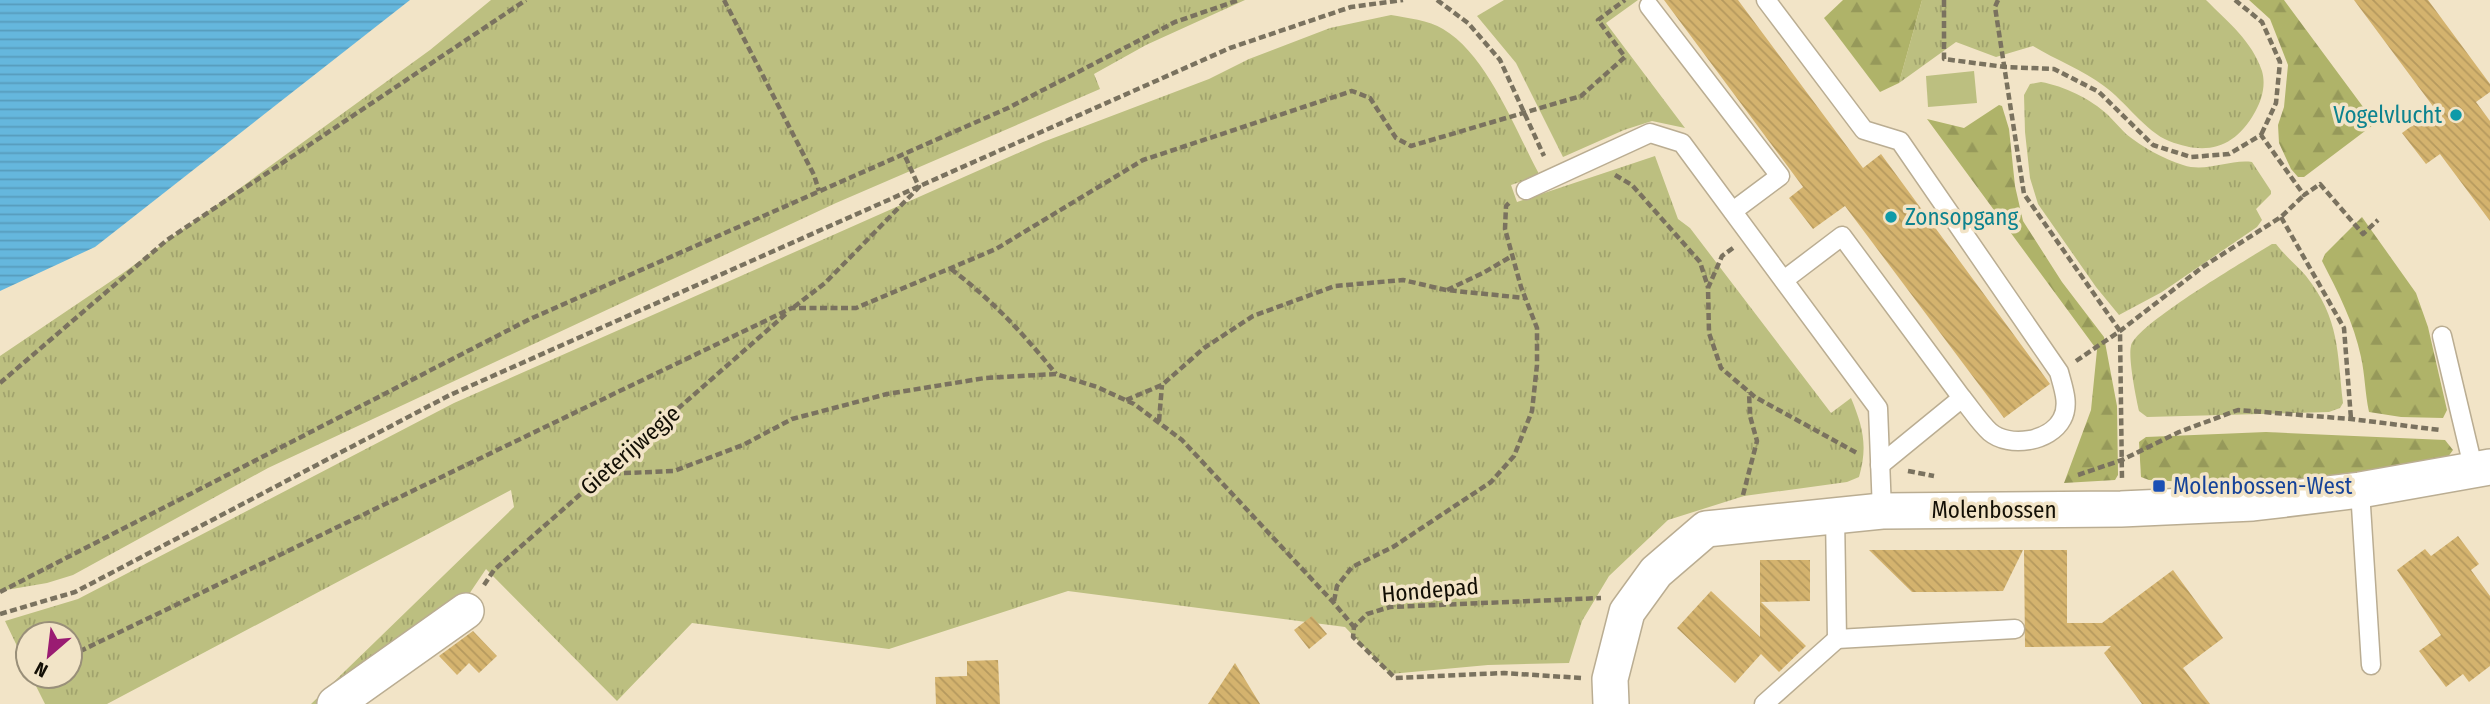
<svg xmlns="http://www.w3.org/2000/svg" width="2490" height="704" viewBox="0 0 2490 704" font-family="'Fira Sans Condensed',sans-serif">
<style>
.grass{fill:url(#grass-tufts)}
.forest{fill:url(#forest-firs)}
.garden{fill:#bcbf80}
.water{fill:url(#water-rules)}
.building{fill:url(#building-back-hatch)}
.lines{fill:none;stroke-linecap:round;stroke-linejoin:round}
.service-casing{stroke:#baad92;stroke-width:21}
.minor-casing{stroke:#baad92;stroke-width:38}
.path{stroke:#7a725f;stroke-width:4.5;stroke-dasharray:7 3.5;stroke-linecap:butt}
.service{stroke:#fff;stroke-width:18}
.minor{stroke:#fff;stroke-width:35}
.culture-dot{fill:#0f9aa8;stroke:#f2e4c7;stroke-width:2.5}
.transit-dot{fill:#1a4fb4;stroke:#f2e4c7;stroke-width:2.5}
.labels{text-anchor:middle;stroke-width:7;stroke-linejoin:round;paint-order:stroke}
.culture-label{font-size:23px;fill:#0d838f;stroke:#f2e4c7;text-anchor:end}
.street-label{font-size:23px;fill:#130f05;stroke:#f2e4c7}
.transit-label{font-size:23px;fill:#164399;stroke:#f2e4c7;text-anchor:start}
</style>
<defs>
<pattern id="grass-tufts" width="24" height="20" patternUnits="userSpaceOnUse" patternTransform="scale(1.75)"><rect width="24" height="20" fill="#bcbf80"/><path d="M3 7l-1-3M5 7V3M7 7l1-3M15 17l-1-3M17 17v-4M19 17l1-3" fill="none" stroke="#a1a36d"/></pattern>
<pattern id="forest-firs" width="22" height="20" patternUnits="userSpaceOnUse" patternTransform="scale(1.75)"><rect width="22" height="20" fill="#afb369"/><path d="M5 1l3.5 6h-7zM16 11l3.5 6h-7z" fill="#96995a"/></pattern>
<pattern id="water-rules" width="6" height="5" patternUnits="userSpaceOnUse" patternTransform="scale(1.75)"><rect width="6" height="5" fill="#65b7dd"/><path d="M0 2.5h6" fill="none" stroke="#579cbc"/></pattern>
<pattern id="building-back-hatch" width="6" height="6" patternUnits="userSpaceOnUse" patternTransform="scale(1.75)"><rect width="6" height="6" fill="#d4b36e"/><path d="M-1 5l2 2M0 0l6 6M5-1l2 2" fill="none" stroke="#b5995e"/></pattern>
</defs>
<rect width="100%" height="100%" fill="#f2e4c7"/>
<g class="grass">
<path d="M491,0H1245L1146,45L1094,74L1100,89L836,203L268,468L73,575L47,583L0,591V356L123,273L430,50Z"/>
<path d="M1504,0H1638L1606,23L1685,128L1652,121L1624,130L1563,157L1516,63L1477,16Z"/>
<path d="M1922,0H2206C2228,22 2252,41 2262,71C2266,85 2262,100 2255,112C2235,148 2207,156 2169,141C2146,132 2125,101 2104,86C2083,70 2056,60 2033,46L1996,57L1956,42L1899,83Z"/>
<path d="M1391,15C1407,18 1429,20 1443,29C1487,55 1514,127 1538,172V176L1511,185L1517,202L1655,156L1678,219L1690,228L1831,413L1851,398C1863,427 1868,446 1859,477L1847,482L1744,496L1668,520L1609,576L1582,621L1569,663L1488,665L1390,674L1345,627L1068,591L889,649L692,623L617,701L486,569L459,609L321,704H311L514,507L511,490L107,704H45L31,676H70V634H28V669L5,621L78,599L454,403L1043,142L1209,79L1249,59L1330,28Z"/>
<path d="M2041,82C2064,86 2091,99 2108,115C2114,121 2120,128 2126,134C2142,147 2164,159 2183,165C2206,173 2229,159 2252,162L2271,191V194L2256,209L2262,220L2257,227L2162,292L2119,315L2096,287L2038,204L2030,178L2025,132L2024,95L2030,84Z"/>
<path d="M2272,244H2276C2285,256 2297,265 2306,276C2340,319 2337,352 2343,403L2340,408L2329,412L2147,417L2139,411C2136,398 2128,358 2131,346C2135,325 2248,259 2272,244Z"/>
</g>
<g class="forest">
<path d="M1843,0H1922L1899,83L1880,92L1824,18Z"/>
<path d="M2249,0H2284L2372,119L2373,125L2304,177H2298L2291,169L2279,143L2278,125L2284,107L2288,65L2270,19Z"/>
<path d="M1999,105L2002,106L2009,129L2015,186L2023,221L2062,282L2104,337L2117,406L2118,475L2115,480L2064,483L2091,410L2097,350L1927,119L1964,128Z"/>
<path d="M2362,217L2416,293L2428,327L2447,410L2443,418L2401,417L2369,412C2365,394 2365,375 2361,357C2354,323 2338,292 2322,261L2325,254Z"/>
<path d="M2266,432L2445,440L2453,450L2445,461L2270,486L2149,480L2141,477L2139,442L2146,437Z"/>
</g>
<path class="garden" d="M1974,71L1977,103L1928,107L1926,76Z"/>
<path class="water" d="M0,0H410L95,247L0,291Z"/>
<g class="building">
<path d="M1664,0H1738L1863,168L1881,154L2050,384L2004,418L1845,206L1813,229L1789,198L1803,187Z"/>
<path d="M2354,0H2428L2490,84V92L2476,102L2490,121V221L2440,154L2426,164L2402,133L2435,109Z"/>
<path d="M2458,536L2479,564L2471,570L2490,596V666L2469,682L2463,674L2446,687L2419,651L2441,635L2397,570L2425,549L2431,556Z"/>
<path d="M1869,550H2023L2003,591L1943,592H1912Z"/>
<path d="M2024,550H2067V623H2102L2173,570L2223,638L2183,668L2210,704H2142L2104,653L2111,646L2025,647Z"/>
<path d="M1760,560H1810V601L1761,602L1806,646L1779,672L1761,654L1735,683L1677,628L1711,591L1760,637Z"/>
<path d="M1312,616L1327,634L1309,649L1294,630Z"/>
<path d="M473,631L497,656L479,673L469,663L457,675L439,656Z"/>
<path d="M998,660L1000,704H936L935,677L967,676V661Z"/>
<path d="M1235,663L1260,704H1208Z"/>
</g>
<g class="lines">
<g class="service-casing">
<g id="service">
<path d="M1766,0L1864,130L1900,141L2059,372C2063,387 2070,405 2062,419C2050,442 2009,448 1990,432C1980,423 1971,409 1962,398L1880,465"/>
<path d="M1649,6L1780,176L1733,211"/>
<path d="M1526,190L1650,133L1682,143L1878,408L1882,511"/>
<path d="M1784,280L1842,236L1962,398"/>
<path d="M2442,336L2474,471"/>
<path d="M2360,490L2371,665"/>
<path d="M1835,515L1837,639L2015,629"/>
<path d="M1764,704L1837,639"/>
</g>
</g>
<g class="minor-casing">
<g id="minor">
<path d="M335,704L466,611"/>
<path d="M1611,704L1610,679L1627,612L1656,572L1706,529L1882,511L2121,509L2253,503L2360,490L2490,467"/>
</g>
</g>
<g class="path">
<path d="M724,0L814,175L819,191"/>
<path d="M1437,0L1468,23L1500,60L1544,156"/>
<path d="M1944,0V59L2005,67L2054,69L2099,92L2153,145L2191,157L2229,154L2261,135L2304,195L2320,184L2363,234L2378,220"/>
<path d="M1998,0L1995,7L2024,194L2120,331L2122,480"/>
<path d="M2235,0L2262,22L2280,62L2276,103L2261,135"/>
<path d="M1615,175L1632,185L1700,262L1708,287"/>
<path d="M2281,217L2344,328L2351,419"/>
<path d="M1733,248L1722,256L1708,288L1709,333L1721,368L1755,397L1857,453"/>
<path d="M951,269C993,301 1023,333 1056,374"/>
<path d="M1447,290L1483,273L1512,256"/>
<path d="M794,307L825,283L919,187L904,154"/>
<path d="M2076,361L2120,331L2204,266L2281,217L2304,195"/>
<path d="M0,383L167,240L526,0"/>
<path d="M1126,400L1162,385L1204,348L1253,316L1335,286L1403,280L1446,290L1525,298"/>
<path d="M1159,421L1162,385"/>
<path d="M1908,471L1934,476"/>
<path d="M603,474L674,471L743,445L792,419L887,394L985,378L1056,374L1097,387L1134,404L1182,440L1333,602L1354,627"/>
<path d="M2078,475L2122,460L2179,432L2238,410L2351,419L2440,430"/>
<path d="M1743,495L1757,441L1750,416L1749,392"/>
<path d="M484,585L494,570L787,313"/>
<path d="M0,592L530,319L1008,108L1175,22L1239,0"/>
<path d="M1334,601L1337,586L1352,567L1393,547L1491,482L1514,456L1532,411L1537,365V328L1521,287L1505,229L1506,206L1510,202"/>
<path d="M0,614L75,592L450,395L1230,48L1351,7L1403,0"/>
<path d="M70,656L792,308H856L996,249L1143,160L1352,91L1370,98L1396,138L1411,146L1581,96L1625,57L1598,20L1625,0"/>
<path d="M1581,678L1504,673L1395,678L1353,637L1354,627L1367,614L1390,607L1601,598"/>
</g>
<use href="#service" class="service"/>
<use href="#minor" class="minor"/>
</g>
<g class="culture-dot">
<circle cx="2456" cy="115" r="7"/>
<circle cx="1891" cy="217" r="7"/>
</g>
<rect class="transit-dot" x="2152" y="479" width="14" height="14" rx="3.5"/>
<g class="labels">
<g class="culture-label">
<text x="2442" y="123">Vogelvlucht</text>
<text x="1905" y="225" text-anchor="start">Zonsopgang</text>
</g>
<g class="street-label">
<text transform="translate(630 450) rotate(-41)" y="8">Gieterijwegje</text>
<text x="1994" y="518">Molenbossen</text>
<text transform="translate(1430 590) rotate(-5)" y="8">Hondepad</text>
</g>
<g class="transit-label">
<text x="2173" y="494">Molenbossen-West</text>
</g>
</g>
<g transform="translate(49 655) rotate(208)"><circle r="33" fill="#f2e4c7" stroke="#998f79" stroke-width="2"/>
<path d="M0-5L12 26L0 18L-12 26Z" fill="#9a1c72"/>
<text y="-10" font-size="19" font-weight="bold" text-anchor="middle" fill="#130f05">N</text>
</g>
</svg>
